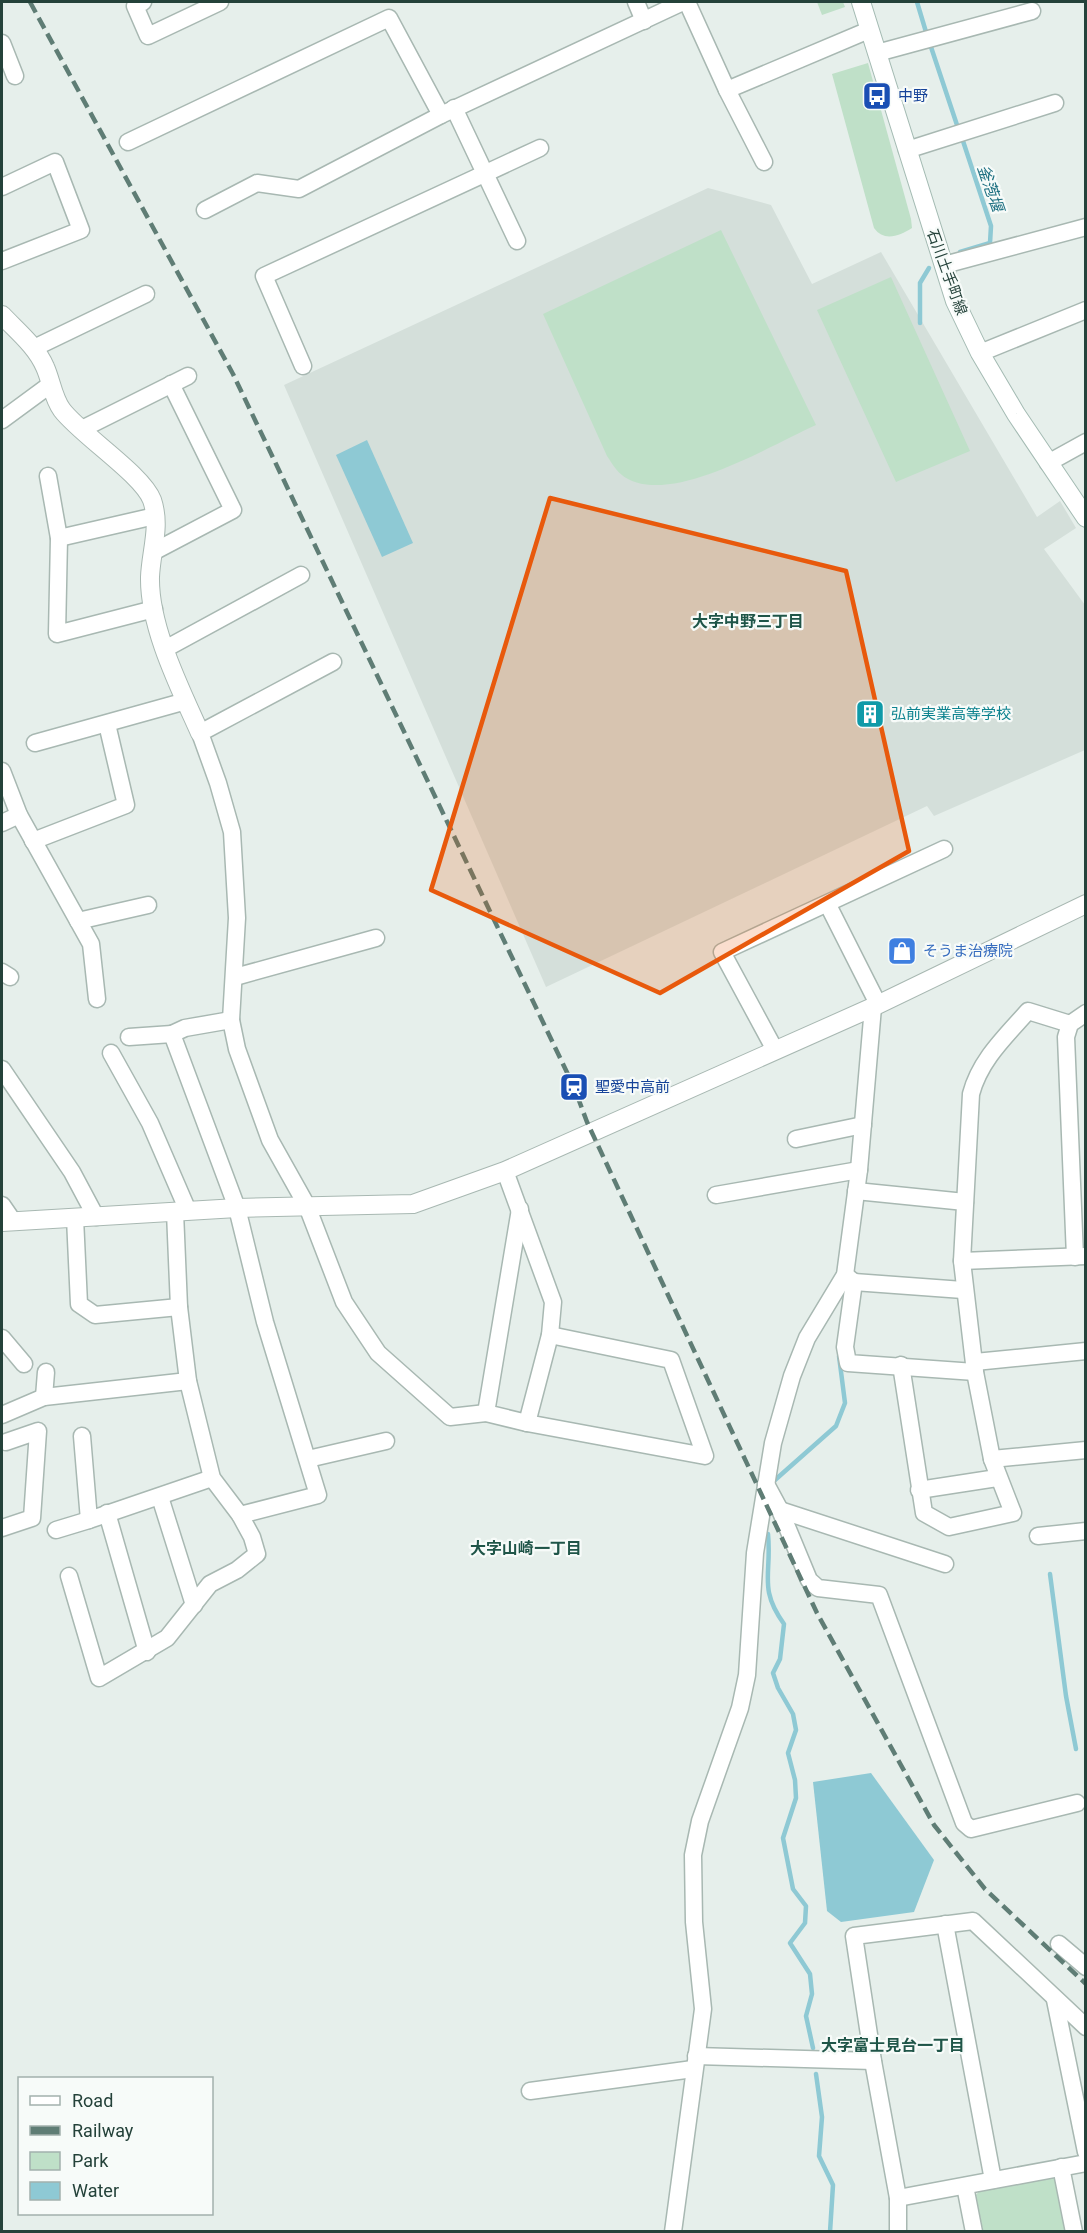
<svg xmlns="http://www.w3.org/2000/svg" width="1087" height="2233" viewBox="0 0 1087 2233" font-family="Roboto,'Noto Sans JP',sans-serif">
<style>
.built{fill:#d4dfda}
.green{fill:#bfe0c8}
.water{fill:#8ec9d4}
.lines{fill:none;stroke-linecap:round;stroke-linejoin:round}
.stream{stroke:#8ec9d4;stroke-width:4.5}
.minor-casing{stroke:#a8b8b2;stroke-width:19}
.tertiary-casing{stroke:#a8b8b2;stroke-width:20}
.secondary-casing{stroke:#a4bbb3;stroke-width:20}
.minor{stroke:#fff;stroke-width:16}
.tertiary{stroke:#fff;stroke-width:18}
.secondary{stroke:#fff;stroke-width:18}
.rail{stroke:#5f7d75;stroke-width:4.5;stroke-dasharray:12 6;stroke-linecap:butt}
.marked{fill:#e8590c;fill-opacity:0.2;stroke:#e8590c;stroke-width:4.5;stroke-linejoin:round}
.labels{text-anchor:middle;stroke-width:4.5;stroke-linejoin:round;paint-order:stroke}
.transit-label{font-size:15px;fill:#164399;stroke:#f7fbf9;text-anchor:start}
.street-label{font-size:15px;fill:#24423a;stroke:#f7fbf9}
.culture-label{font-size:15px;fill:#0d838f;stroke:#f7fbf9;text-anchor:start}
.shop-label{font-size:15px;fill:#366cbe;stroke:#f7fbf9;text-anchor:start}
.water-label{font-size:16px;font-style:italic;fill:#1c6f80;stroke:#f7fbf9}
.neighbourhood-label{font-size:16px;font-weight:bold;fill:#1f5548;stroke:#f7fbf9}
</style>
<rect width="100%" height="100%" fill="#e6efeb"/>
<path class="built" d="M708,188L771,205L812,284L881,252L1037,517L1060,501L1076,528L1044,549L1085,605V750L934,816L927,806L546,987L284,385Z"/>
<g class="green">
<path d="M817,2H843L845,7L822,15Z"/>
<path d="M868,63L911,219L912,228C899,236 884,242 874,228L832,74Z"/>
<path d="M721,230L816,425C771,445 675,504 628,479C618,474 613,465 607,456L543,314Z"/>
<path d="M891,277L970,451L896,482L817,310Z"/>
<path d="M1052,2175L1057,2180L1068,2231H983L976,2195L980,2190Z"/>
</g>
<g class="water">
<path d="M367,440L413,543L382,557L336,455Z"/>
<path d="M871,1773L934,1860L914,1912L841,1922L827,1911L813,1782Z"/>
</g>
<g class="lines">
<g class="stream">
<path d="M917,2L926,32"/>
<path d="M930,44L958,128"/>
<path d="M960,252L990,243L991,226L962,138"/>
<path d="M920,323V283L929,268"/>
<path d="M775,1480L836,1426L845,1403L839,1356"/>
<path d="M768,1534C772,1574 758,1588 784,1624L780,1659L773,1673L778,1688L793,1714L796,1730L788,1753L795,1780L796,1798L783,1838L793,1889L806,1906L805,1923L790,1943L810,1974L812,1994L806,2016L813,2048"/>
<path d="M1050,1574L1066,1696L1076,1749"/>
<path d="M816,2074L822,2117L819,2156L833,2185L830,2232"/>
</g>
<g class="minor-casing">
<g id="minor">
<path d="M143,2L135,6L148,36L220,2"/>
<path d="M636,2L644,21"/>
<path d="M687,2L727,90L764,162"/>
<path d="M2,43L15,76"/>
<path d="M877,53L1032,11"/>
<path d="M727,90L869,30"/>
<path d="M454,108L517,241"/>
<path d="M128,142L389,18L441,115L683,2"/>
<path d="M907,150L1055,103"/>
<path d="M2,187L55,162L81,230L2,261"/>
<path d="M205,210L257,183L299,189L441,115"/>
<path d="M944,265L1086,227"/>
<path d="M34,348L146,294"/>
<path d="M980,353L1086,310"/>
<path d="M303,366L264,276L540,148"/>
<path d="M2,420L51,384"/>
<path d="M82,429L188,376"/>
<path d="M1048,463L1086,442"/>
<path d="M48,476L59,538L57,634L154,609"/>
<path d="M59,538L155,516"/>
<path d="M155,551L233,510L171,384"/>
<path d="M165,649L301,575"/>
<path d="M333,662L200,733L218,783L232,832L237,918L231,1020L237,1049L270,1140L307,1206L344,1302L378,1353L450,1417L486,1413"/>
<path d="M35,743L186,701"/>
<path d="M2,771L19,815L91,944L97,999"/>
<path d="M2,823L19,815"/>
<path d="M33,841L126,805L107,724"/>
<path d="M828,905L878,1004"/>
<path d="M78,921L148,905"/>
<path d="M2,972L10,977"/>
<path d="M235,977L376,938"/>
<path d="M231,1020L185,1028L172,1034L237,1208L265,1322L318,1495L240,1515"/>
<path d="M1070,1024L1028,1011C1005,1037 980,1060 971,1094L962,1261L1086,1256"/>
<path d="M129,1037L172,1034"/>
<path d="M775,1050L722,952L944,849"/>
<path d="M111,1053L150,1123L188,1211"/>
<path d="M2,1069L72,1172L96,1217"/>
<path d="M796,1139L863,1125"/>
<path d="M505,1171L553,1302L550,1335L527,1423"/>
<path d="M856,1191L965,1202"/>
<path d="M716,1195L859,1170"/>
<path d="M2,1205L13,1221"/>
<path d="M520,1209L486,1413L527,1423L705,1456L671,1360L550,1335"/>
<path d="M75,1218L79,1304L95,1315L179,1307"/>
<path d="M1075,1257L1066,1037L1070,1024L1086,1013"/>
<path d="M845,1275L854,1282L845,1347L848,1363L975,1372"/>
<path d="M854,1282L963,1290"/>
<path d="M2,1338L24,1364"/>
<path d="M975,1362L1086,1351"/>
<path d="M901,1365L924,1513L949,1527L1013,1513L992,1459L975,1372L962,1261"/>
<path d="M44,1397L46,1372"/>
<path d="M2,1415L44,1397L188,1381"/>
<path d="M82,1436L89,1520L212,1478"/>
<path d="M308,1459L386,1441"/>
<path d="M992,1459L1086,1450"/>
<path d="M766,1484L780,1510L809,1580L818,1588L879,1595L964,1823L971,1829L1077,1803"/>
<path d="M919,1490L997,1478"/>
<path d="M160,1497L194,1605"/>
<path d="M780,1510L945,1564"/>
<path d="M107,1513L147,1652"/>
<path d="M2,1528L32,1518L38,1431L6,1442"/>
<path d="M56,1530L89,1520"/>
<path d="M1038,1536L1086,1531"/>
<path d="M69,1576L99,1678L167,1638L210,1584L237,1570L257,1554L252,1537L240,1515L212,1478L188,1381L179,1307L175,1212"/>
<path d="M945,1924L993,2180"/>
<path d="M1059,1944L1086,1967"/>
<path d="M1055,2000L1086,2152"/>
<path d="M696,2056L873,2061"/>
<path d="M530,2091L693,2069"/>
<path d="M1061,2167L1074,2232"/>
<path d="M965,2186L974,2232"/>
<path d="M898,2198L1086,2163"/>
<path d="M673,2232L703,2009L694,1922L693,1855L700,1821L740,1708L747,1675L755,1553L773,1443L792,1376L807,1338L845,1275L859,1170L873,1007"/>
<path d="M898,2232V2198L873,2061L854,1936L973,1921L1086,2027"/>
</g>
</g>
<g class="tertiary-casing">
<g id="tertiary">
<path d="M2,315C17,331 36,346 45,367C51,380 53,398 62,410C81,435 142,474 152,500C161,526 151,551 150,577C149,627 180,688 200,733"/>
<path d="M2,1222L237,1208L413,1204L505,1171L873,1007L1086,904"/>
</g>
</g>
<g class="secondary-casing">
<path id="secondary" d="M861,2L955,301L980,353L1016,414L1086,518"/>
</g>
<use href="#minor" class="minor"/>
<use href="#tertiary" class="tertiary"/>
<use href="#secondary" class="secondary"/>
<path class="rail" d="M30,2L233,374L574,1087L587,1122L817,1613L934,1825L985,1889L1086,1984"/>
</g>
<path class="marked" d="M550,498L846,571L909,851L660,993L431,890Z"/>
<defs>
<g id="bus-square" transform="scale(1.5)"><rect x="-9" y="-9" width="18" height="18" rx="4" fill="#1a4fb4" stroke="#f7fbf9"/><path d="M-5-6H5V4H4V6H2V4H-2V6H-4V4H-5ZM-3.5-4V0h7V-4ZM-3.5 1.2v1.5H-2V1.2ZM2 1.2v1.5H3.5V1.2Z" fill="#fff"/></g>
<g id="building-square" transform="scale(1.5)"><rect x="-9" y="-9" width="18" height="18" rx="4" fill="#0f9aa8" stroke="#f7fbf9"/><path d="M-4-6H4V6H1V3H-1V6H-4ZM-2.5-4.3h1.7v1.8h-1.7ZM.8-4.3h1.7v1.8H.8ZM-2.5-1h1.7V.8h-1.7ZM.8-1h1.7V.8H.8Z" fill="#fff"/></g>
<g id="shop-square" transform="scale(1.5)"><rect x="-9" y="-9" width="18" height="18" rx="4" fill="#3f7fe0" stroke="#f7fbf9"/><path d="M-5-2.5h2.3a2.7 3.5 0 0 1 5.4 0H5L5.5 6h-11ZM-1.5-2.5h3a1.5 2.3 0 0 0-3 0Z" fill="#fff"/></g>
<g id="station-square" transform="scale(1.5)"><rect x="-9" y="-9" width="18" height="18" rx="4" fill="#1a4fb4" stroke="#f7fbf9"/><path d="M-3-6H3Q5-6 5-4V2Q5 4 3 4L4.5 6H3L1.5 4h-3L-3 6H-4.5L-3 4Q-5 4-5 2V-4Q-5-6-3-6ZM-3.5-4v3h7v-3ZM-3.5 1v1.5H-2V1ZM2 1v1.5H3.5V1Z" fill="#fff"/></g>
</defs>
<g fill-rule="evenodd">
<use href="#bus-square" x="877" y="96"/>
<use href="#building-square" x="870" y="714"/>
<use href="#shop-square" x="902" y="951"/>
<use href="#station-square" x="574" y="1087"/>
</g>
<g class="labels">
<g class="transit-label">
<text x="898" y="101">中野</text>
<text x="595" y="1092">聖愛中高前</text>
</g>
<g class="street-label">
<text transform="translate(947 272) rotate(70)" y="5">石川土手町線</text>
</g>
<g class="culture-label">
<text x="891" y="719">弘前実業高等学校</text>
</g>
<g class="shop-label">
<text x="923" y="956">そうま治療院</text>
</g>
<g class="water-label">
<text transform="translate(991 188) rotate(71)" y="6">釜萢堰</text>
</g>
<g class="neighbourhood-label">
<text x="748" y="627">大字中野三丁目</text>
<text x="526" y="1554">大字山崎一丁目</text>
<text x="893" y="2051">大字富士見台一丁目</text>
</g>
</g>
<rect width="1087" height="2233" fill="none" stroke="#24423a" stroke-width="6"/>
<rect x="18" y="2077" width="195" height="138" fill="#f7fbf9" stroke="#a3b1ad" stroke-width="1.5"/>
<rect x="30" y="2096" width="30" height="9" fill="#ffffff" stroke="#a3b1ad" stroke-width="1.5"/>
<text x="72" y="2107" font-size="18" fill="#24423a">Road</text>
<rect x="30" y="2126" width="30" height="9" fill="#5f7d75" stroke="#a3b1ad" stroke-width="1.5"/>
<text x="72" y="2137" font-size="18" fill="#24423a">Railway</text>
<rect x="30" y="2152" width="30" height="18" fill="#bfe0c8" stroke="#a3b1ad" stroke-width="1.5"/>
<text x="72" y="2167" font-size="18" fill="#24423a">Park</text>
<rect x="30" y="2182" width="30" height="18" fill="#8ec9d4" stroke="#a3b1ad" stroke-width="1.5"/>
<text x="72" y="2197" font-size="18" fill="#24423a">Water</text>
</svg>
